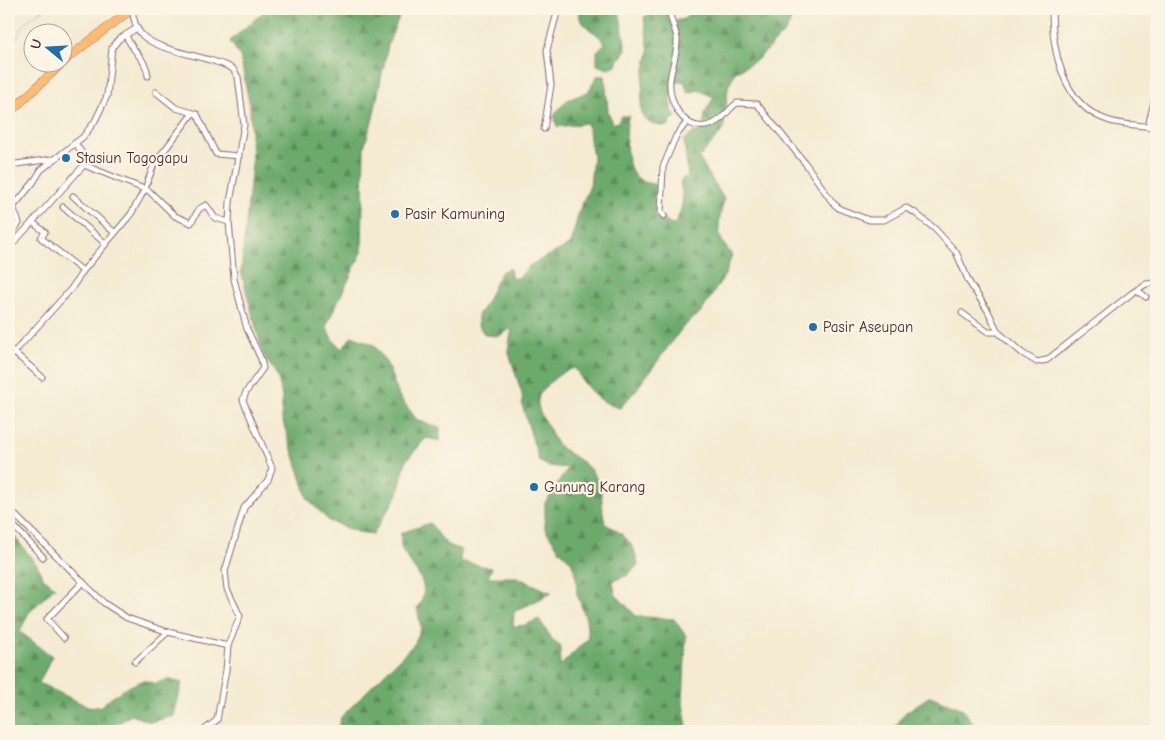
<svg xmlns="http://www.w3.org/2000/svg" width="1165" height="740" viewBox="0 0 1165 740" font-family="'Comic Neue',sans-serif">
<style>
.forest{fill:url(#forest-firs);stroke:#5b644c}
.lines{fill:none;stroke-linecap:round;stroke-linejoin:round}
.stream{stroke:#80b2ec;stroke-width:1}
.minor-casing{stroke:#866666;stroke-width:7}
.trunk-casing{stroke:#866666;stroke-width:9}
.minor{stroke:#fff;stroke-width:5}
.trunk{stroke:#febb71;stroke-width:8}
.poi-dot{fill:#1f6fb2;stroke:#fcf5e5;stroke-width:2}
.labels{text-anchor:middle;stroke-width:4.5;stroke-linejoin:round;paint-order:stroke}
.poi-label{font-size:15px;fill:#4a1f2b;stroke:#fcf5e5;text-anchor:start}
</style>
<defs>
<pattern id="forest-firs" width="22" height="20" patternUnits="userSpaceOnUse" patternTransform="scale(1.25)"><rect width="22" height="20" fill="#6caa6c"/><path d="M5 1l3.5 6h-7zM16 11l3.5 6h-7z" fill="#5b8a59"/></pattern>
</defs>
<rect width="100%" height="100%" fill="#fcf5e5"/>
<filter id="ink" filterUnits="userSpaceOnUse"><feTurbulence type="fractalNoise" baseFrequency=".02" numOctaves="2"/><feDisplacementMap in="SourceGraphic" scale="10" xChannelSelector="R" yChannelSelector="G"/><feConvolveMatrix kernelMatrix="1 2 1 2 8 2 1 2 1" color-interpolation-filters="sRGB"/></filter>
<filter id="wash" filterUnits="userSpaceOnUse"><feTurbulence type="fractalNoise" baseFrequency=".0096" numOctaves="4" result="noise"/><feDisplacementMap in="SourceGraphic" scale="20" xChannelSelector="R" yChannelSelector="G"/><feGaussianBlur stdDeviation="1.12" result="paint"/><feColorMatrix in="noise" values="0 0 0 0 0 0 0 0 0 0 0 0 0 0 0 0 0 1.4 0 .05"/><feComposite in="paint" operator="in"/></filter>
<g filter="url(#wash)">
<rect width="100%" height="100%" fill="#f5ebd3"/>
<g class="forest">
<path d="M267,9H402L388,45L373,118L364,147L362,252L326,326L332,339L342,349L352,336L374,345L387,364L399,396L417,420L440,428V441L426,438L406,461L398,494L373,534L357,532L329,521L308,499L282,419V397L278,377L263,354L241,272L252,164L250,107L240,56L230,41Z"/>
<path d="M578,9H619L626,49L616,65L608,69L597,65V51L605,43C596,30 578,27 578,9Z"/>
<path d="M657,9H668V20H682L689,15L686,9H797L785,32L757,60L735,72L728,87L724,129L699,158L724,199C719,223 713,235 732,254L726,273L702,311L683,327L636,390L620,408C598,403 585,387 575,368C563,370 555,378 546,386C530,400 541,416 550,430C552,434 554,440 557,444C569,456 586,460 595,476C604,490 601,508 605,524C624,533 635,544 638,565L628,575L613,581L615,594L636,616L674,619L686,636L683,704L688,731H653L651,728L649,731H338L341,717L415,643L421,628L417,608C435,583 412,571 402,549C400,544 401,538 401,533L430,523L446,544L461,550L460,561L492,568L488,577H517L552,593L514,612L513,627L525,625L539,619L552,639L560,645V666L588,638L586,619L577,594L576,575L571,561L560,551L545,529V503L568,468L548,466L539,461L523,408L522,394L508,350L512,328L499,336L485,335L478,325V315C489,301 492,286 502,271L510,269L512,279L520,277L529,266L571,244L579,211L590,186L593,157L587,123L557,127L554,115L567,100L588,92L597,76H605L608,111L612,124L618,122L621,116H630L627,121C626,144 622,182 654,184L659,192L657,214L670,223L675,224C682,210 685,198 680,183L683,178H688L684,140L693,133L703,130L705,112L714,97L698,90L688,93L684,81H678C670,92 668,106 676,117L671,120L668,126C653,126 645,124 641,109L643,78L649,52L644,17Z"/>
<path d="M9,530L38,566L42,577L55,587L28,614L20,632L52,656L39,683L87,706L100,707C114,694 126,687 144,680L155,684L168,679L182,683L174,716L151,722L131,715L107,731H9Z"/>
<path d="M930,696L963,709L978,731H892L906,712Z"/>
</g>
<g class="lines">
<path class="stream" d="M9,51C24,29 18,24 45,9"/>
</g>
</g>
<g filter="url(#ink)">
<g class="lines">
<g class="minor-casing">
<g id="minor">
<path d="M132,9C133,17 136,28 141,34C158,53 210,55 233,69L238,77L244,125L230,202L229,222L234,279L247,329L261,359L263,368L246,392L243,400L272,468L268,480L244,508L225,571L227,589L240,616L228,646L226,670L217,720L203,731"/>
<path d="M670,9C669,20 676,28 677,39C678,52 671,68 670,81C668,103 685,133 710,125C723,121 727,110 737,103L757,104L805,163L833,203L840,209L869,220H884L906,208L914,212L935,229L956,252L969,282L988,311L998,332L1022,353L1037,362L1047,360L1132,293L1146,284L1156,283"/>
<path d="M1052,9C1052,49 1062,105 1107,120C1123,126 1140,124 1156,128"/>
<path d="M126,35C131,51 147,59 148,76"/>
<path d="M156,92L176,108L197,114L216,154L239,156"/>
<path d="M1148,126L1155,98"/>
<path d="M544,129L551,85L547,50L558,9"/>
<path d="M75,143L84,156V165L149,191L175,216L191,223L199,209L206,205L215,218L229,222"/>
<path d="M16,164L53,159"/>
<path d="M73,196L115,233"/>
<path d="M63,207L106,244"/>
<path d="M664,216L661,212L663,167L676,136L687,122"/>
<path d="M32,222L45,232L41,238L83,271"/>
<path d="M9,237L19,223L13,207L33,183L41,170L83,137L95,121L107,96L112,48L119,39L137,28"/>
<path d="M9,248L84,165"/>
<path d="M1137,290L1146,297"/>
<path d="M962,313L988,332H998"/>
<path d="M9,348L42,377"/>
<path d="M9,358L71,289L83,271L131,214L145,189L154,164L193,113"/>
<path d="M9,509L104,603L127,618L168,632L228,646"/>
<path d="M9,521L43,557"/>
<path d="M64,638L47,619L83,582"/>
<path d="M135,662L168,632"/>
</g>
</g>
<g class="trunk-casing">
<path id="trunk" d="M9,113L70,56L132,9"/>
</g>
<use href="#minor" class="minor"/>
<use href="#trunk" class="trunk"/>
</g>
</g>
<g class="poi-dot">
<circle cx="66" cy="158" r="5"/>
<circle cx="395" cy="214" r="5"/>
<circle cx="813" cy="327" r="5"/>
<circle cx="534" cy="487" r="5"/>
</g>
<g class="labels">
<g class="poi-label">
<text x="76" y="163">Stasiun Tagogapu</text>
<text x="405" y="219">Pasir Kamuning</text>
<text x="823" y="332">Pasir Aseupan</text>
<text x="544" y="492">Gunung Karang</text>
</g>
</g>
<rect width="1165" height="740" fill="none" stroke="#fcf5e5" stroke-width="30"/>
<g transform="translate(48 48) rotate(288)"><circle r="24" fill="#fcf5e5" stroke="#b59f9b"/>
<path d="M0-4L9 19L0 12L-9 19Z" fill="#1f6fb2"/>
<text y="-8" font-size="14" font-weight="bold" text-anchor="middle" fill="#4a1f2b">U</text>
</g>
</svg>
